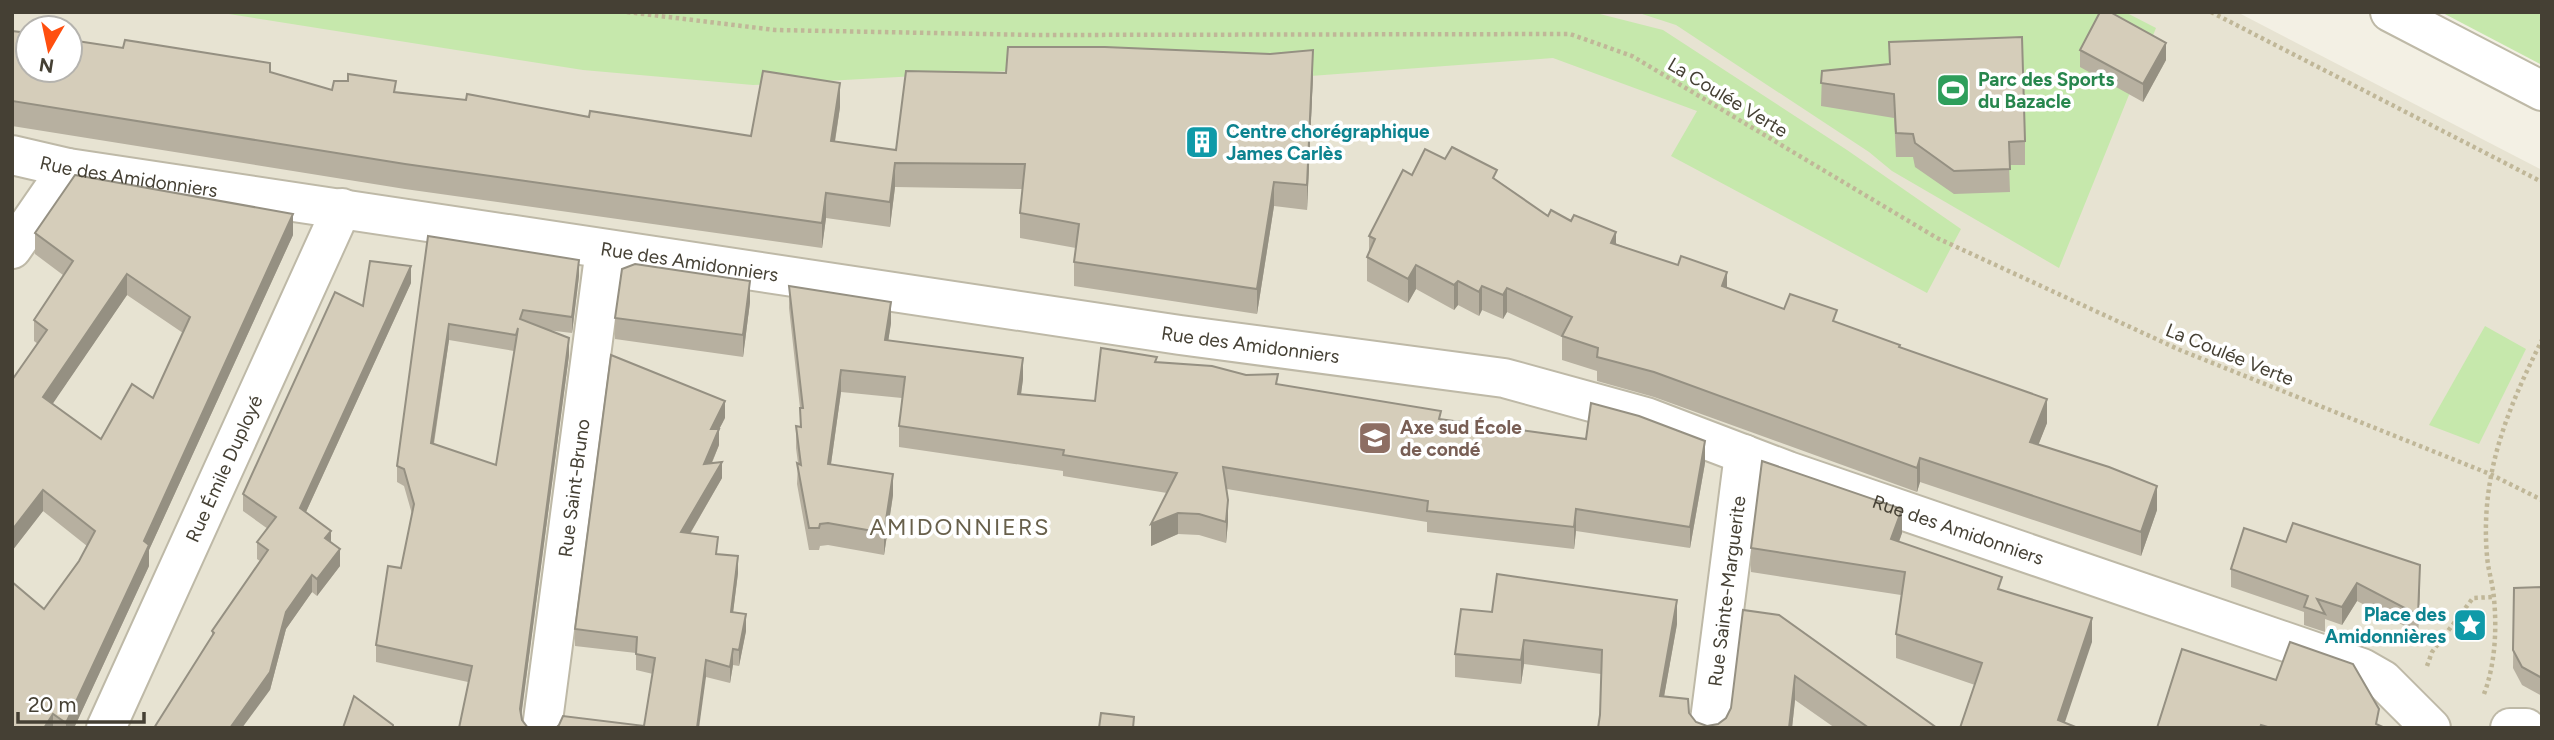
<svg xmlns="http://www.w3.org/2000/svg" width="2554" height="740" viewBox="0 0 2554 740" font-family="Figtree,sans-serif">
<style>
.residential{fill:#e7e3d2;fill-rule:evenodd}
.green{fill:#c6e8ac}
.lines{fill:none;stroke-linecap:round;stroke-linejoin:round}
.minor-casing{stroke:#beb9a7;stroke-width:42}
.path{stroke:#c0b798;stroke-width:4.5;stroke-dasharray:3.5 3.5;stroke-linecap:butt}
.minor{stroke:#fff;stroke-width:38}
.wall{fill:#b7b0a0;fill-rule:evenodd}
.shaded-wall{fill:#959082}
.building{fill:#d5cdba;stroke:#959082;stroke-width:2;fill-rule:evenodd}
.labels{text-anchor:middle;stroke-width:7;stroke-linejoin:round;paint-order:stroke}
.leisure-label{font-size:19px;font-weight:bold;fill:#27864d;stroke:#fff;text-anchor:start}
.street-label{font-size:19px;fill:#454034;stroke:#fff}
.culture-label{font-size:19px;font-weight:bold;fill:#0d838f;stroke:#fff;text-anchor:start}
.education-label{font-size:19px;font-weight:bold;fill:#785e54;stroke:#fff;text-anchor:start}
.quarter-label{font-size:23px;letter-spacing:2px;fill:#68604b;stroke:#fff}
</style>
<rect width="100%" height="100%" fill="#f3f0e4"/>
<path class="residential" d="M12,12H2237L2542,170V728H12ZM28,28H70V70H28Z"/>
<g class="green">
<path d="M216,12H1592L1663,30L1847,150L1961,229L1927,293L1671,156L1697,111L1553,58L1270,79L1008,71L753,85L583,70Z"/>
<path d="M1636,12H2125L2156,28L2059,268L1892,171L1869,152L1676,25Z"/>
<path d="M2441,12H2542V65Z"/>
<path d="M2485,326L2526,349L2479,444L2429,425Z"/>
</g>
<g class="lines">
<g class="minor-casing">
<g id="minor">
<path d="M2390,12L2542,91"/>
<path id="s1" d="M12,155L68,168L1180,335L1504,378L1646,417L1788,471L2362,668L2383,680L2431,728"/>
<path d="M12,249L68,168"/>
<path id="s2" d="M106,728L342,208"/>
<path id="s3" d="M542,728L605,249"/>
<path id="s4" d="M1709,728L1744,454"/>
<path d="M2510,728H2526"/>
</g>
</g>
<g class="path">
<path d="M627,12L775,30L1036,35L1570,34L1632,56L1937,238L2180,350L2490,474L2542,500"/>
<path d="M2211,12L2542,182"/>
<path d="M2427,666L2432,652L2473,598L2494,597"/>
<path d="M2484,694C2495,665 2497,630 2494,599C2493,584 2488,570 2487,556C2480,475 2507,410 2542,340"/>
</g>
<use href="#minor" class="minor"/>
</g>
<g class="wall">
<path d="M12,31L270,73L332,90L396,92L589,117L751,136L840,107L835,142L896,150L1006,73L1313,75L1307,210L1274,206L1257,314L1074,286V262L1076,248L1020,238V213L1023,189L895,187L890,227L826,218L822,248L405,189L12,126Z"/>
<path d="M1889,42L2025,141V165H2009L2010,192L1954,194L1915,167L1913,157H1896L1894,118L1821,106L1822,71L1889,65Z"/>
<path d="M2080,50L2166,60L2143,102L2080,67Z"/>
<path d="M1445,159L1497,180L1548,216L1727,288L1784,309L1837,322L1900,348L2047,423L2038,445L2157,510L2141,556L1920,482L1917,492L1654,397L1597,381V371L1562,360V337L1507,312L1503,319L1482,310L1479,316L1458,305L1454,310L1416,289L1408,303L1367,281V257L1369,252V236L1412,175Z"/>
<path d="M35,233L293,235L149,550V566L74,728H12L44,609L79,561L87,546L43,511L12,551V380L38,344L34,341V320L63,275L35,254ZM127,295L183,333L153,398L101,439L52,404Z"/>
<path d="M428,236L579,276L572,333L547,330L569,355L521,716L468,682L376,662V645L401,568L412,514L404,486L397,482V466ZM449,340L514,351L496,465L434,444Z"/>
<path d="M411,283L306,512L331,542L340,566L317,596L312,592L286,629L270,690L212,636V631L260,561L257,559V542L268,529L243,511V494L363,306Z"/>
<path d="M789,286L891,323L888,341L1023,379L1021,394L1095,401L1157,362L1278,384L1441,419L1705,463L1690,548L1576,531L1574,549L1427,532V522L1227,489L1228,522L1226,543L1199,535L1178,534L1151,546L1167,493L1063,476V471L899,447V426L902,398L841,392L831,464L893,495L884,555L828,545L820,546L819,550H809L797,484L798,463L796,448V426L800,427V408L789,308Z"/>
<path d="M750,302L743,357L615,339V318Z"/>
<path d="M725,418L719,429V445L712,463L722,478L690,534L718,554L738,573L733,612L746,631L739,666L733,665L730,683L706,677L644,726L653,674L636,670V653L575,646V629Z"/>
<path d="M1902,533L1899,542L2002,590L2092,642L1975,685L1896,658V634L1901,595L1751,572V548Z"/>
<path d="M2286,542L2420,582L2418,633L2357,601L2342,625L2325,619V632L2304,625V612L2231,587V569Z"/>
<path d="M2542,587V696L2522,685L2513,668L2514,588Z"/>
<path d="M1743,610L1937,728H1835L1795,700L1792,728H1598L1600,715L1601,674L1524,664L1521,684L1455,677V654L1492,612L1677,624L1664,696L1689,713L1696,722L1707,726L1718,724L1726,718L1731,708Z"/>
</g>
<g class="shaded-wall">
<path d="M2166,43V60L2143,102V84Z"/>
<path d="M1313,50V75L1307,210V185Z"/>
<path d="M840,83V107L831,166V141Z"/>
<path d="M895,163V187L890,227V202Z"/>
<path d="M1274,182V206L1257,314V289Z"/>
<path d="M826,193V218L822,248V223Z"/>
<path d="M293,214V235L149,550V566L74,728H66V723L144,541Z"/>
<path d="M1616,232V256L1611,243Z"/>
<path d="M579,260V276L572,333V317Z"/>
<path d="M1416,265V289L1408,303V279Z"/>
<path d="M411,266V283L300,525V508Z"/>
<path d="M1727,272V296L1722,286Z"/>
<path d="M127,274V295L43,418V397Z"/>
<path d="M750,281V302L743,357V335Z"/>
<path d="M1458,281V305L1454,310V285Z"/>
<path d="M1482,286V310L1479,316V292Z"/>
<path d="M1507,288V312L1503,319V295Z"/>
<path d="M891,302V323L885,362V340Z"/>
<path d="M449,324V340L431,460V443Z"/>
<path d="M569,338V355L520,725V709Z"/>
<path d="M1023,358V379L1018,416V394Z"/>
<path d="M841,370V392L828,485V464Z"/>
<path d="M2047,399V423L2030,466V442Z"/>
<path d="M725,401V418L711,445V429Z"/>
<path d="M719,429V445L704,481V464Z"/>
<path d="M1705,441V463L1690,548V527Z"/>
<path d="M1920,458V482L1917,492V468Z"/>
<path d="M722,462V478L681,549V532Z"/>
<path d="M893,474V495L884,555V533Z"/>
<path d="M2157,486V510L2141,556V532Z"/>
<path d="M43,490V511L12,551V530Z"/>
<path d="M1228,500V522L1226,543V522Z"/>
<path d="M1576,509V531L1574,549V527Z"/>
<path d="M1902,509V533L1891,563V539Z"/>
<path d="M1178,513V534L1151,546V524Z"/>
<path d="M331,531V548L325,538Z"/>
<path d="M340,549V566L317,596V579Z"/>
<path d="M738,556V573L731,629V612Z"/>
<path d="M2420,565V582L2418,633V615Z"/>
<path d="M312,575V592L286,629L270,690L242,728H230L286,612Z"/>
<path d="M2357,583V601L2342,625V607Z"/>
<path d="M1677,600V624L1660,719V696Z"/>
<path d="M746,614V631L739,666V650Z"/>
<path d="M2092,618V642L2063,728L2058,720Z"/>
<path d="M1524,640V664L1521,684V660Z"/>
<path d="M733,649V665L730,683V667Z"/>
<path d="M706,660V677L699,728H697Z"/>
<path d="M1795,676V700L1792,728H1789Z"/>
<path d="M53,714V728H44Z"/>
</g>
<g class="building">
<path d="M2100,12H2110L2166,43L2143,84L2080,50Z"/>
<path d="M12,31L28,33V70H70V40L123,48L125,40L270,63V72L332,90L334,81H348V74L396,81L394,92L466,100L467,94L589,117L590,111L751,136L763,71L840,83L831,141L896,150L906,71L1006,73L1008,47H1105L1270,54L1313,50L1307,185L1274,182L1257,289L1074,262L1079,224L1020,213L1025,164L895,163L890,202L826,193L822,223L405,164L12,101Z"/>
<path d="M2022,37L2025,141L2009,142L2010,169L1954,171L1915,143L1913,134L1896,133L1894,94L1821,83L1822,71L1890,64L1889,42Z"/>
<path d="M1452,147L1497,170L1493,178L1548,216L1551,210L1571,221L1574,215L1616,232L1611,243L1678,265L1681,256L1727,272L1722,286L1784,309L1790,294L1837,310L1833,321L1900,345L1899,347L2047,399L2030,442L2109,467L2157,486L2141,532L1920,458L1917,468L1654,372L1597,357L1598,348L1562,336L1572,317L1507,288L1503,295L1482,286L1479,292L1458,281L1454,285L1416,265L1408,279L1367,257L1375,239L1369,236L1403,170L1412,175L1425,149L1445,159Z"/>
<path d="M75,175L293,214L144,541L149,545L66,723L53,714L44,728H12V582L44,609L79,561L95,531L43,490L12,530V380L47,330L34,320L73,261L35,233ZM127,274L190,317L153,398L132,384L101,439L43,397Z"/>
<path d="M428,236L579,260L572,317L523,310L520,319L569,338L520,709L522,720L528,728H459L472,666L376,645L388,566L401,568L414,504L404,469L397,466ZM449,324L516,335L518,328L496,465L431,443Z"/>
<path d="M370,261L411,266L300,508L331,531L325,538L340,549L317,579L312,575L286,612L270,672L230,728H154L214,633L212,631L268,550L257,542L276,517L243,494L335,292L363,306Z"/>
<path d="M635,264L750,281L743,335L615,318L622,269Z"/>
<path d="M789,286L891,302L885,340L1023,358L1018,394L1095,401L1101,348L1157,357L1155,362L1212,366L1246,375L1278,374L1276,384L1441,411L1439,419L1586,439L1591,403L1639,416L1705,441L1690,527L1576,509L1574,527L1427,511L1428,501L1223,467L1228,500L1226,522L1199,514L1178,513L1151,524L1177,473L1063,455L1064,450L899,426L905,377L841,370L828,464L893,474L884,533L828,523L820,524L819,528H809L797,463L801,465L796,426L801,427L800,408H803Z"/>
<path d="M611,355L725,401L711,429H719L704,464L722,462L681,532L718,537L716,554L738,556L731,612L746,614L739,650L733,649L730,667L706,660L697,728H556L559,725L563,716L644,726L655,658L636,654L637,637L575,629Z"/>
<path d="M1762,461L1902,509L1891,539L2002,577L1998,589L2092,618L2058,720L2078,728H1960L1982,663L1896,634L1905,572L1751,548Z"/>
<path d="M2293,523L2420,565L2418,615L2357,583L2342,607L2317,599L2325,614L2304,607L2308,596L2231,569L2244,528L2286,542Z"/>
<path d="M1497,574L1677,600L1660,696L1688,699L1689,713L1696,722L1707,726L1718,724L1726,718L1731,708L1743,610L1779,615L1937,728H1869L1795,676L1789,728H1598L1600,715L1602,650L1524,640L1521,660L1455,654L1461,609L1492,612Z"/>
<path d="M2542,587V678L2522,667L2513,650L2514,588Z"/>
<path d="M2290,642L2353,664L2379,709L2376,724L2385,728H2271L2261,725L2260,728H2157L2182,649L2276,680Z"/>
<path d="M354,696L393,725V728H343Z"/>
<path d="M1101,713L1134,717L1133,728H1099Z"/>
</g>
<defs>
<g id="stadium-square" transform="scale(1.75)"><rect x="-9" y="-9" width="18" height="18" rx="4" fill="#2e9e5b" stroke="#fff"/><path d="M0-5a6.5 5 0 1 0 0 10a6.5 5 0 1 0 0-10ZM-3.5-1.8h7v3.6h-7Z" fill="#fff"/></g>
<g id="building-square" transform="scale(1.75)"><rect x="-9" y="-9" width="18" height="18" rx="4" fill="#0f9aa8" stroke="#fff"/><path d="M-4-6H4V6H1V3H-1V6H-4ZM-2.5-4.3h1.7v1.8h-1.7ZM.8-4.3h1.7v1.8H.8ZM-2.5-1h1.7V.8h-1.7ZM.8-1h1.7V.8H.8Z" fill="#fff"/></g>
<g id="university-square" transform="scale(1.75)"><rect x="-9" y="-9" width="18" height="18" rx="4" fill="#8d6e63" stroke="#fff"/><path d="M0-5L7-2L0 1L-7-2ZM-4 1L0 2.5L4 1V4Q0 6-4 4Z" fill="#fff"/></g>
<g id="sight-square" transform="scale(1.75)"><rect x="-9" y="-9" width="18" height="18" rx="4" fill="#0f9aa8" stroke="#fff"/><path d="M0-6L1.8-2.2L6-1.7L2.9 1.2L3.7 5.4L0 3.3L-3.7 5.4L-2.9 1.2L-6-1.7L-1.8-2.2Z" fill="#fff"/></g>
</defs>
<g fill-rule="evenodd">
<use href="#stadium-square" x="1953" y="90"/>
<use href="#building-square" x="1202" y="142"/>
<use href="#university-square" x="1375" y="438"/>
<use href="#sight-square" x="2470" y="625"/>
</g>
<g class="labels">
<g class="leisure-label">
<text x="1978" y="86">Parc des Sports<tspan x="1978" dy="22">du Bazacle</tspan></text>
</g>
<g class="street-label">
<text transform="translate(1728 97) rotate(31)" y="7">La Coulée Verte</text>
<text dy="7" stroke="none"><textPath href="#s1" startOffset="119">Rue des Amidonniers</textPath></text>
<text dy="7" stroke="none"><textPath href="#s1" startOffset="686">Rue des Amidonniers</textPath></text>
<text dy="7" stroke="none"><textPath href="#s1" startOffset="1253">Rue des Amidonniers</textPath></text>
<text transform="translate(2230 354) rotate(22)" y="7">La Coulée Verte</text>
<text dy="7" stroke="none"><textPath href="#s2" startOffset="285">Rue Émile Duployé</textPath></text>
<text dy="7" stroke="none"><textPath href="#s3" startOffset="242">Rue Saint-Bruno</textPath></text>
<text dy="7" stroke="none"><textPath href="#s1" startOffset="1988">Rue des Amidonniers</textPath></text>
<text dy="7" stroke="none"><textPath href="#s4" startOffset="138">Rue Sainte-Marguerite</textPath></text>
</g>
<g class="culture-label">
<text x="1226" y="138">Centre chorégraphique<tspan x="1226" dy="22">James Carlès</tspan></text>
<text x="2446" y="621" text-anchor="end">Place des<tspan x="2446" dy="22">Amidonnières</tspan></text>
</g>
<g class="education-label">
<text x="1400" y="434">Axe sud École<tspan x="1400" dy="22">de condé</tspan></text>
</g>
<g class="quarter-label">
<text x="960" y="535">AMIDONNIERS</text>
</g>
</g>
<rect width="2554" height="740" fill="none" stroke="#454034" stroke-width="28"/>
<g transform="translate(49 49) rotate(189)"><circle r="33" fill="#ffffff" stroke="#b5b3ae" stroke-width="2"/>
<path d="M0-5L12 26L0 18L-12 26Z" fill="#ff4f0f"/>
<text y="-10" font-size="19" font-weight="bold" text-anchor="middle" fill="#454034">N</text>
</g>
<path d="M18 712v10h126v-10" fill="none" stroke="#454034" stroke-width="3.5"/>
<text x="28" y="712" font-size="21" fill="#454034" stroke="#ffffff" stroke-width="5" paint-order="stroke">20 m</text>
</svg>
